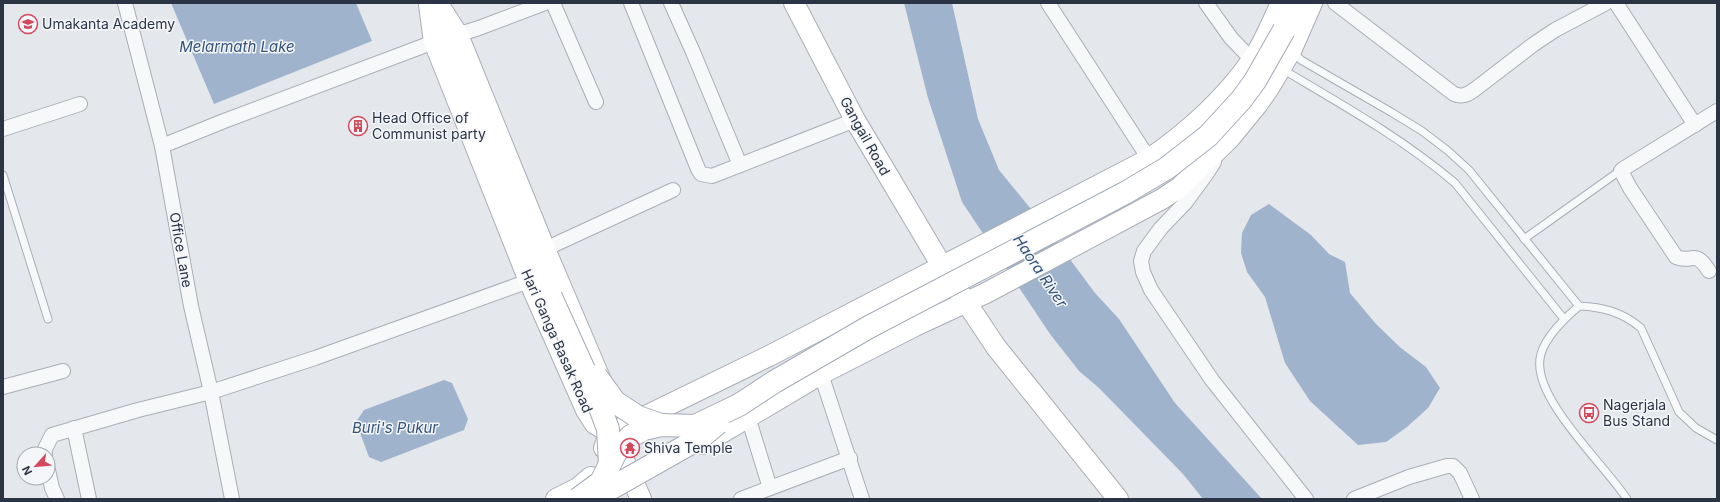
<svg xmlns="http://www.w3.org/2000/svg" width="1720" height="502" viewBox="0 0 1720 502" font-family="Inter,sans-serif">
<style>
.water{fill:#9fb4cc}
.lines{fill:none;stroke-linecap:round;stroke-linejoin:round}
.lane-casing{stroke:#a9aeb7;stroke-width:9}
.street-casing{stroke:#a9aeb7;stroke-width:16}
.secondary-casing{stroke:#a9aeb7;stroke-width:22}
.primary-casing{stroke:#a3abb8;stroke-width:24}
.lane{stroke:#f7f8fa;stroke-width:7}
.street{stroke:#f7f8fa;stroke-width:14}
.secondary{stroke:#fff;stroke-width:20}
.primary{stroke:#fff;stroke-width:22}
.primary-bridge-casing{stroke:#a3abb8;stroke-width:24;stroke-linecap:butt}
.primary-bridge{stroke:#fff;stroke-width:22}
.labels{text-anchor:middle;stroke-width:3;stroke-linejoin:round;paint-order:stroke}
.poi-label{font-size:14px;fill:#2b3445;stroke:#f4f6f9;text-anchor:start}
.street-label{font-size:14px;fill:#2b3445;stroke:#f4f6f9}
.water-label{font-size:15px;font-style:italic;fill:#34527a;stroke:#f4f6f9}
</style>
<rect width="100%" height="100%" fill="#e4e7ec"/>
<g class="water">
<path d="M171,3H356L372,41L214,104Z"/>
<path d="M904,3H952L978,119L999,170L1049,231L1095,293L1119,319L1175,403L1262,499H1203L1183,474L1099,388L1079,371L1050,334L962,202L928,98Z"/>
<path d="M1269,204L1311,235L1329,254L1345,262L1350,293L1376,324L1401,348L1426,367L1440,388L1428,408L1407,427L1386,442L1358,445L1310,401L1285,363L1265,297L1247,272L1241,253L1242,233L1251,215Z"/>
<path d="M444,380L452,383L468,419L464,430L381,462L369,457L356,422L364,410Z"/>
</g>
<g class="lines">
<g class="lane-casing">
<g id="lane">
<path d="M1293,52L1301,60L1391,112L1422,131L1447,150L1469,170L1579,306"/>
<path d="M1282,69C1341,104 1402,138 1455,183L1564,319"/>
<path d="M3,175L48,319"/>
<path d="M1524,239L1621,170"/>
<path d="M1627,499C1605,465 1534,400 1540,359C1542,340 1565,318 1579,306C1603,307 1622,312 1641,328L1679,412L1696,428L1717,440"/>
</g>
</g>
<g class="street-casing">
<g id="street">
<path d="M125,3L162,146L191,306L211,392L232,499"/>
<path d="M553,3L596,102"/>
<path d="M631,3L698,169L701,174L712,176L855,120"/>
<path d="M671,3L693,52L740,165"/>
<path d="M1048,3L1149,159"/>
<path d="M1206,3L1231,38L1252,60"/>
<path d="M1335,3L1454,94C1462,97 1467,95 1474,90L1534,44L1555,30L1606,3"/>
<path d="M1616,3L1695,125"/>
<path d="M3,129L80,104"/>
<path d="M162,146L224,121L434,42L479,28L545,3"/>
<path d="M1214,162L1207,173L1185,203L1161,228L1144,251L1141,261L1143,272L1151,290L1212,380L1306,499"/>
<path d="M545,249L673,190"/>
<path d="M1709,271C1694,248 1694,264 1676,257L1630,188L1621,171L1623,169L1717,111"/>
<path d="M821,374L862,499"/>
<path d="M3,387L63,371"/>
<path d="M748,417L770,488"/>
<path d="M74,428L89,499"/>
<path d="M45,454L44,451L52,435L138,410L211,392L315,358L529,281"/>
<path d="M48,470L52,488L57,499"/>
<path d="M741,499L850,458"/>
<path d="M1354,499L1409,477L1447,466H1453L1460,473L1472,499"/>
</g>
</g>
<g class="secondary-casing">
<g id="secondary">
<path d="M794,3L855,120L942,266L996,347L1118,499"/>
<path d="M429,5L434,42L529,281L586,410L595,424L612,434"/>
<path d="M442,10L458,35L545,249L605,390"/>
<path d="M613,435L641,499"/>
<path d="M703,444L821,374L915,326L986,293L1162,199L1180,187L1230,138L1257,105L1269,88L1291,51L1312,3"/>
<path d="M604,448L609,434L769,356L1149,159C1188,132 1224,100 1252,60C1264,43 1272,22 1281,3"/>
<path d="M556,499L578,488L591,477"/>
</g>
</g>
<g class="primary-casing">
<g id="primary">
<path d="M433,3L498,167L551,297"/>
<path d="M1284,30L1297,3"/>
</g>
</g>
<use href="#lane" class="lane"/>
<use href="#street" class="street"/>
<use href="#secondary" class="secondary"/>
<use href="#primary" class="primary"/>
<g class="primary-bridge-casing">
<g id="primary-bridge">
<path d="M551,297L595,394L608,429L610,464"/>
<path d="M596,376L615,402L638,417L661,425"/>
<path d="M578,499L601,482L616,452L631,436L644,429L661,425L695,426L739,405L774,382L869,327L1125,193L1167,168L1208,136L1241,100L1255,81L1284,30"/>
<path d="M592,499L700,438L718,423"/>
</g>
</g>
<use href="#primary-bridge" class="primary-bridge"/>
</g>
<defs>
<g id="school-ring" transform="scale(1)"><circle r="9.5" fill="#f4f6f9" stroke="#d1495b" stroke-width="1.5"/><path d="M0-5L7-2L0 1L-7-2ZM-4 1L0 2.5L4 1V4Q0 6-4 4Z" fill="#d1495b"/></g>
<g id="building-ring" transform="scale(1)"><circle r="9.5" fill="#f4f6f9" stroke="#d1495b" stroke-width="1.5"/><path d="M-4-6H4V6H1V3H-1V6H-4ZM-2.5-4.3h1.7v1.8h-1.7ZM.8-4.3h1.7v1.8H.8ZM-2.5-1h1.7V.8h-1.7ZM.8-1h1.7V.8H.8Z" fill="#d1495b"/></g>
<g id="bus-ring" transform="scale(1)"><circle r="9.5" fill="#f4f6f9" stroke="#d1495b" stroke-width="1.5"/><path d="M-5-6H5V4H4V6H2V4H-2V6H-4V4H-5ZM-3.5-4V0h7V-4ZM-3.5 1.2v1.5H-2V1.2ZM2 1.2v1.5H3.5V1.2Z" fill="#d1495b"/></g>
<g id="temple-ring" transform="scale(1)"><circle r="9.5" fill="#f4f6f9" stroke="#d1495b" stroke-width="1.5"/><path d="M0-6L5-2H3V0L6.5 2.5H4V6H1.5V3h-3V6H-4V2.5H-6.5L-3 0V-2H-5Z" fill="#d1495b"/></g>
</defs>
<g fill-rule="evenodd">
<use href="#school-ring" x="28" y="24"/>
<use href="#building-ring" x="358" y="126"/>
<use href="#bus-ring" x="1589" y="413"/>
<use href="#temple-ring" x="630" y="448"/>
</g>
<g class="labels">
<g class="poi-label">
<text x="42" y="29">Umakanta Academy</text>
<text x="372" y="123">Head Office of<tspan x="372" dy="16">Communist party</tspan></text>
<text x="1603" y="410">Nagerjala<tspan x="1603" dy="16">Bus Stand</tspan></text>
<text x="644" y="453">Shiva Temple</text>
</g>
<g class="street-label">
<text transform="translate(865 136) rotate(61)" y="5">Gangail Road</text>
<text transform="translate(181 250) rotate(80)" y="5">Office Lane</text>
<text transform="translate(557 341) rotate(66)" y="5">Hari Ganga Basak Road</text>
</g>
<g class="water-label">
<text x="237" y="52">Melarmath Lake</text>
<text transform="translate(1040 271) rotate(56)" y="5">Haora River</text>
<text x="395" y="433">Buri's Pukur</text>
</g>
</g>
<rect width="1720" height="502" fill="none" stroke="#2b3445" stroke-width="8"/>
<g transform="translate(36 466) rotate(243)"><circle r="19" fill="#f4f6f9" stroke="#a4a8b1"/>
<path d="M0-3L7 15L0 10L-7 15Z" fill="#d1495b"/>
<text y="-6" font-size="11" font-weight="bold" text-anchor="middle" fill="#2b3445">N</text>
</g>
</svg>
